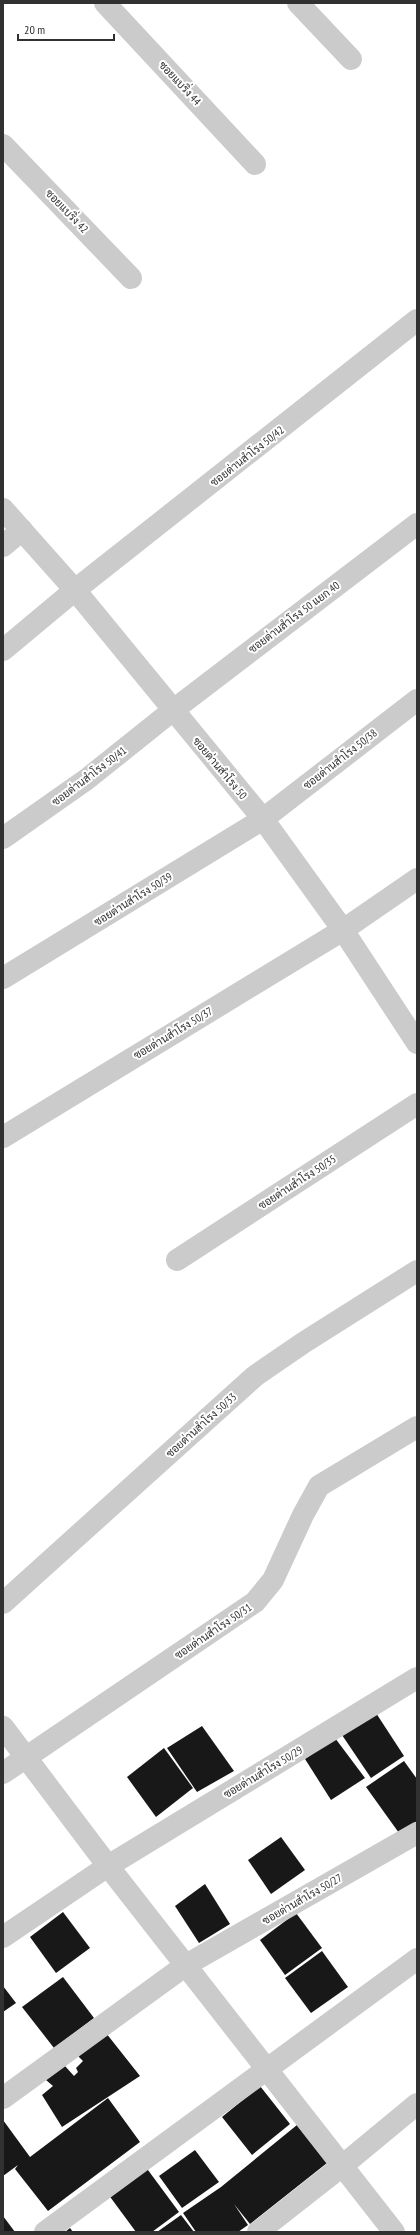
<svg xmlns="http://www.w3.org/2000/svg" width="420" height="2235" viewBox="0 0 420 2235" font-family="'PT Sans Narrow',Sarabun,sans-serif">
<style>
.building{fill:#181818}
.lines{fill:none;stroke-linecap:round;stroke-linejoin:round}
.street{stroke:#cbcbcb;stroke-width:22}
.labels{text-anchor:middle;stroke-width:4;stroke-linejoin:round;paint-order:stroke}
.street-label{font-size:11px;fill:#313131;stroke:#fff}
</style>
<rect width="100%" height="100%" fill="#fff"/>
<g class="building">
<path d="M376,1713L404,1756L371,1778L342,1735Z"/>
<path d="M202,1726L234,1771L197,1792L167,1748Z"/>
<path d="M335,1738L365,1778L331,1800L305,1759Z"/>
<path d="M164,1748L193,1788L156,1817L127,1777Z"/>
<path d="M404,1761L417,1779V1821L399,1833L366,1787Z"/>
<path d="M281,1837L305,1870L271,1894L248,1860Z"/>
<path d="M205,1884L230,1924L199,1943L175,1906Z"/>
<path d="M63,1912L90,1948L56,1973L30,1937Z"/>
<path d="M296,1913L322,1948L285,1975L260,1940Z"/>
<path d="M322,1951L348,1987L311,2013L285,1978Z"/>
<path d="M63,1977L94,2018L54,2048L22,2007Z"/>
<path d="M3,1986L16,2003L3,2012Z"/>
<path d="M106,2033L140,2076L62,2127L42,2095L53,2086L46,2080L65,2066L74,2076L78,2072L76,2068L83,2061L78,2056Z"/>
<path d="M260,2086L290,2124L252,2155L222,2117Z"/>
<path d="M108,2098L140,2142L48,2211L15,2169L18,2165L3,2176V2120L30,2157Z"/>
<path d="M297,2125L327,2163L250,2224L234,2204L248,2225L238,2232H196L183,2213L221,2187Z"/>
<path d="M195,2150L219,2182L182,2208L159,2176Z"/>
<path d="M145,2166L179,2212L152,2232H136L108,2194Z"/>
<path d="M181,2215L194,2232H157Z"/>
<path d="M3,2216L15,2232H3Z"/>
<path d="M70,2228L73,2232H65Z"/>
</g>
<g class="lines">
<g class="street">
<path d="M105,3L255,164"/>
<path d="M298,3L351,59"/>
<path d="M3,145L131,278"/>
<path d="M3,509L75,590L263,819L343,930L417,1043"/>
<path d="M3,546L22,530"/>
<path d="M3,650L75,590L417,320"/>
<path d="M3,838L87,779L172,711L417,524"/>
<path d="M3,978L263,819L417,700"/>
<path d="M3,1137L343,930L417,879"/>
<path d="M177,1260L417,1104"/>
<path d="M3,1603L255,1376L303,1343L417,1271"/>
<path d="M3,1727L108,1866L394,2232"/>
<path d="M3,1773L255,1602L273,1580L303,1515L319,1486L417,1427"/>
<path d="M3,1937L108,1866L417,1678"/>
<path d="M3,2098L186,1965L417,1833"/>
<path d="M45,2232L417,1959"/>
<path d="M258,2232L342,2166L417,2104"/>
</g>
</g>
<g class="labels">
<g class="street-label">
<text transform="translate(180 83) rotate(47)" y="4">ซอยแบริ่ง 44</text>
<text transform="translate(67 211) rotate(46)" y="4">ซอยแบริ่ง 42</text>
<text transform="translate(247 456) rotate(-38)" y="4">ซอยด่านสำโรง 50/42</text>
<text transform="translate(294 617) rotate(-37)" y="4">ซอยด่านสำโรง 50 แยก 40</text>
<text transform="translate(340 759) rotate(-38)" y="4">ซอยด่านสำโรง 50/38</text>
<text transform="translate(220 768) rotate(50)" y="4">ซอยด่านสำโรง 50</text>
<text transform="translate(89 776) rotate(-37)" y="4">ซอยด่านสำโรง 50/41</text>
<text transform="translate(133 899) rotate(-32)" y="4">ซอยด่านสำโรง 50/39</text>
<text transform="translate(173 1033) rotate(-31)" y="4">ซอยด่านสำโรง 50/37</text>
<text transform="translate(297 1182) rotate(-33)" y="4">ซอยด่านสำโรง 50/35</text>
<text transform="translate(201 1425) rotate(-42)" y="4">ซอยด่านสำโรง 50/33</text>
<text transform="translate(213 1631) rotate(-34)" y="4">ซอยด่านสำโรง 50/31</text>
<text transform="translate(263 1772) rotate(-31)" y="4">ซอยด่านสำโรง 50/29</text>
<text transform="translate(302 1899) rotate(-30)" y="4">ซอยด่านสำโรง 50/27</text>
</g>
</g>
<rect width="420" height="2235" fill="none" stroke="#313131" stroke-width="8"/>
<path d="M18 34v6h96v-6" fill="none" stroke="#313131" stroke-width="2"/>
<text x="24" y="34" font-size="12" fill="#313131" stroke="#ffffff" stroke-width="3" paint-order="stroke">20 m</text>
</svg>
